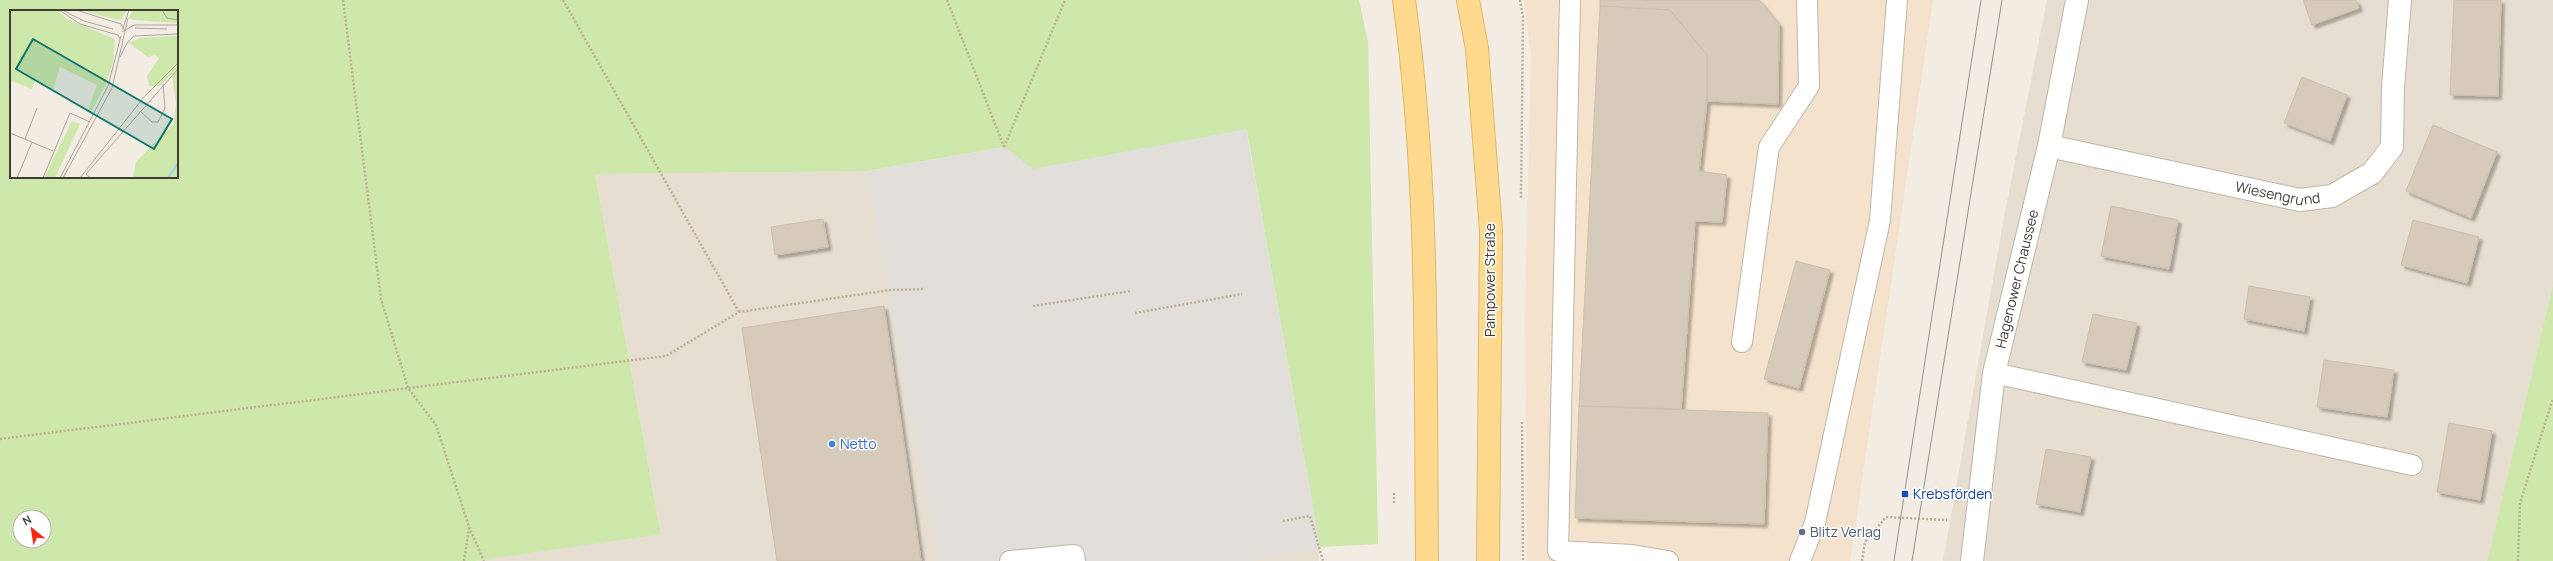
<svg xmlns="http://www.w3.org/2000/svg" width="2553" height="561" viewBox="0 0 2553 561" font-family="Manrope,sans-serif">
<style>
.residential{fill:#e6ded0}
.commercial{fill:#f5e2cc}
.green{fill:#cee7aa;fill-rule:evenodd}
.parking{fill:#e2dfdb}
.building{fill:#d6cabb;stroke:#cebfab;filter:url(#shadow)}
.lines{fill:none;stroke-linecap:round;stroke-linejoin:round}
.lane-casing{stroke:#c0b6a8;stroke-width:22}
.street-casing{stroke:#c0b6a8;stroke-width:24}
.primary-casing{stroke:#e5b65d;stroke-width:24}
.path{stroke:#bfaf96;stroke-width:2.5;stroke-dasharray:2 2;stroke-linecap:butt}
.lane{stroke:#fff;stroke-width:20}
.street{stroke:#fff;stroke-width:22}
.primary{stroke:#ffda8e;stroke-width:22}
.tram{stroke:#939393;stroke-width:1}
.shop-dot{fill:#3f7fe0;stroke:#fff;stroke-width:1.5}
.transit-dot{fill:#1a4fb4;stroke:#fff;stroke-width:1.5}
.service-dot{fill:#5c6f8a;stroke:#fff;stroke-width:1.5}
.labels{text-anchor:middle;stroke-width:3;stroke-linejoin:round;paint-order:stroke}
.street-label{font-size:14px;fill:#433c33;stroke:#fff}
.shop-label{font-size:14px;fill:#366cbe;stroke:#fff;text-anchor:start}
.transit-label{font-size:14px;fill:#164399;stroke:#fff;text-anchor:start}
.service-label{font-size:14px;fill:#4e5e75;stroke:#fff;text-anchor:start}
.inset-river{fill:none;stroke:#9cd2f1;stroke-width:2}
.inset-road{fill:none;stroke:#aca69c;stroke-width:1}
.view{fill:#0f766e;fill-opacity:0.15;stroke:#0f766e;stroke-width:2}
.inset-edge{fill:none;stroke:#433c33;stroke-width:2}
</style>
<defs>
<filter id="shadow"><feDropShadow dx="3.5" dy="3.5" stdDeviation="1" flood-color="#0004"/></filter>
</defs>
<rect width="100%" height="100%" fill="#f2ece2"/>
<g class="residential">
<path d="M2047,0H2553V285L2487,561H1943L2005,212Z"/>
<path d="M1246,129L1320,547L1319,561H475L661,533L595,174L867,171Z"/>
</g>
<path class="commercial" d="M1524,0H1933L1850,561H1527L1525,314L1531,56Z"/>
<g class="green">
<path d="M0,0H1359L1368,42L1378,544L1320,547L1247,131L1033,169L1004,147L867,171L595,174L661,534L475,561H0ZM11,11H177V177H11ZM20,517H44V541H20Z"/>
<path d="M2553,285V561H2487Z"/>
</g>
<path class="parking" d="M1246,129L1320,547L1251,561H939L867,171L1004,147L1033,169Z"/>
<g class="building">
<path d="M1600,0H1759L1779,24L1778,104L1707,101V55L1670,10L1600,6Z"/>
<path d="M2303,0H2356L2359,8L2312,25Z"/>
<path d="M2454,0H2501L2498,96L2450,95Z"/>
<path d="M1600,6L1670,10L1707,55V101L1699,171L1727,175L1722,222L1695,221L1681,409L1579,406Z"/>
<path d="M2302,77L2347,95L2330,141L2284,123Z"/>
<path d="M2433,125L2497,152L2471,218L2406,191Z"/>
<path d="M2111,206L2178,220L2169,269L2101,256Z"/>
<path d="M823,219L828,247L775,255L771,227Z"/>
<path d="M2413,220L2479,237L2467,283L2401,265Z"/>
<path d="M1796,261L1830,270L1799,388L1764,379Z"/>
<path d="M2249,286L2310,297L2304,331L2244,319Z"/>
<path d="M884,306L921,561H777L742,328Z"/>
<path d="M2093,314L2137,323L2126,370L2082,362Z"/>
<path d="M2324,360L2394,370L2387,417L2317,407Z"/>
<path d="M1579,406L1768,413L1764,524L1575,518Z"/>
<path d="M2449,423L2492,431L2480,500L2437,492Z"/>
<path d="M2046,449L2091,457L2080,512L2036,504Z"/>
</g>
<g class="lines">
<g class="lane-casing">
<g id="lane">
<path d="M1570,0L1558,551L1632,555L1668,561"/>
<path d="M1742,342L1769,147L1809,86L1807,0"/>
<path d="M1994,373L2412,465"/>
<path d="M1010,561L1074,555L1075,561"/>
<path d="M1800,561L1815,523L1880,220L1897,0"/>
</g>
</g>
<g class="street-casing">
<g id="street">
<path id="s1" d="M2049,146L2300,200L2332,196L2372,173L2392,147L2393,87L2400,0"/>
<path id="s2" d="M1972,561L1994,373L2049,146L2077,0"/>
</g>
</g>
<g class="primary-casing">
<g id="primary">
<path d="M1404,0C1430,186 1425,374 1427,561"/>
<path d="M1468,0L1477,49L1491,231L1488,561"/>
</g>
</g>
<g class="path">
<path d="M343,0L381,299L408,388L436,425L469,527L484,561"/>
<path d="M563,0L739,312"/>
<path d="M947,0L1004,147"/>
<path d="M1520,0L1523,17L1521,199"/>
<path d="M1004,147L1065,0"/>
<path d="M1033,306L1131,291"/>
<path d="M1135,313L1242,294"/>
<path d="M1522,422L1523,561"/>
<path d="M0,439L666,356L739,312L890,290L924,289"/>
<path d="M1394,503V492"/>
<path d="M1283,521L1310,516L1323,561"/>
<path d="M464,561L469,528"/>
<path d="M1862,561L1865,542L1886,517L1947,520"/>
<path d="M2518,561L2520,503L2553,398"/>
</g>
<use href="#lane" class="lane"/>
<use href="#street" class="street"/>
<use href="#primary" class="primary"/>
<g class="tram">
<path d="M1894,561L1981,0"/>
<path d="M1912,561L2002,0"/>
</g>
</g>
<circle class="shop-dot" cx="832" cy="444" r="4"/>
<rect class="transit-dot" x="1901" y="490" width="8" height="8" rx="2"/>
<circle class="service-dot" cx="1802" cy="532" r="4"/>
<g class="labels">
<g class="street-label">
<text dy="5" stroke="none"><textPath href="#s1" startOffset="234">Wiesengrund</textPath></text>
<text dy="5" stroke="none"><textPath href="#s2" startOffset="286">Hagenower Chaussee</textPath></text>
<text transform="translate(1490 280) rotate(-90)" y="5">Pampower Straße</text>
</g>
<g class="shop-label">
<text x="840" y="449">Netto</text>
</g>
<g class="transit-label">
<text x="1913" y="499">Krebsförden</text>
</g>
<g class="service-label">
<text x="1810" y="537">Blitz Verlag</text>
</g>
</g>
<g transform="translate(10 10)">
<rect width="168" height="168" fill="#f2ece2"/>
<path d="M0,0H47L57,9L105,29L103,52L96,74L81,102L78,100L87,75L50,57L43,79L25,71L22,79L2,71L0,74ZM71,0H116L112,9L107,10ZM123,0H168V13L124,10L119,8ZM168,26V168H123L126,152L164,113L166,94L162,64L149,76H139L137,66L149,48L145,45L138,47L119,33L130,28ZM62,111L70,114L45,168H34Z" fill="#cee7aa"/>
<path class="inset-river" d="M158,168L168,153"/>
<path class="inset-road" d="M49,0L70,14L108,25L110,29M66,0L111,14L115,21M152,0L157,8L168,10M54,1L74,11L103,19M113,18L119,0M125,18L157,19M112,22L124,15H168M110,47L117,33L124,26L168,24M130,101L142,112H148L155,98L153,74M0,123L43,141M15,129L27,98M7,168L22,132M33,168L60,103L80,112M50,168L98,76L111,26M53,168L102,78L118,8M70,168L134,87L168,53M81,168L76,164L168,59"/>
<path class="view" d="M23,29L162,109L144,139L6,59Z"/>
<rect width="168" height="168" class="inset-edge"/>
</g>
<g transform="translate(32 529) rotate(330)"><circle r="19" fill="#ffffff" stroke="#b4b1ad"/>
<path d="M0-3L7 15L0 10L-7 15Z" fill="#fd280e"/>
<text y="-6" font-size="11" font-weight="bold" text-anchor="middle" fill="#433c33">N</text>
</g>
</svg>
